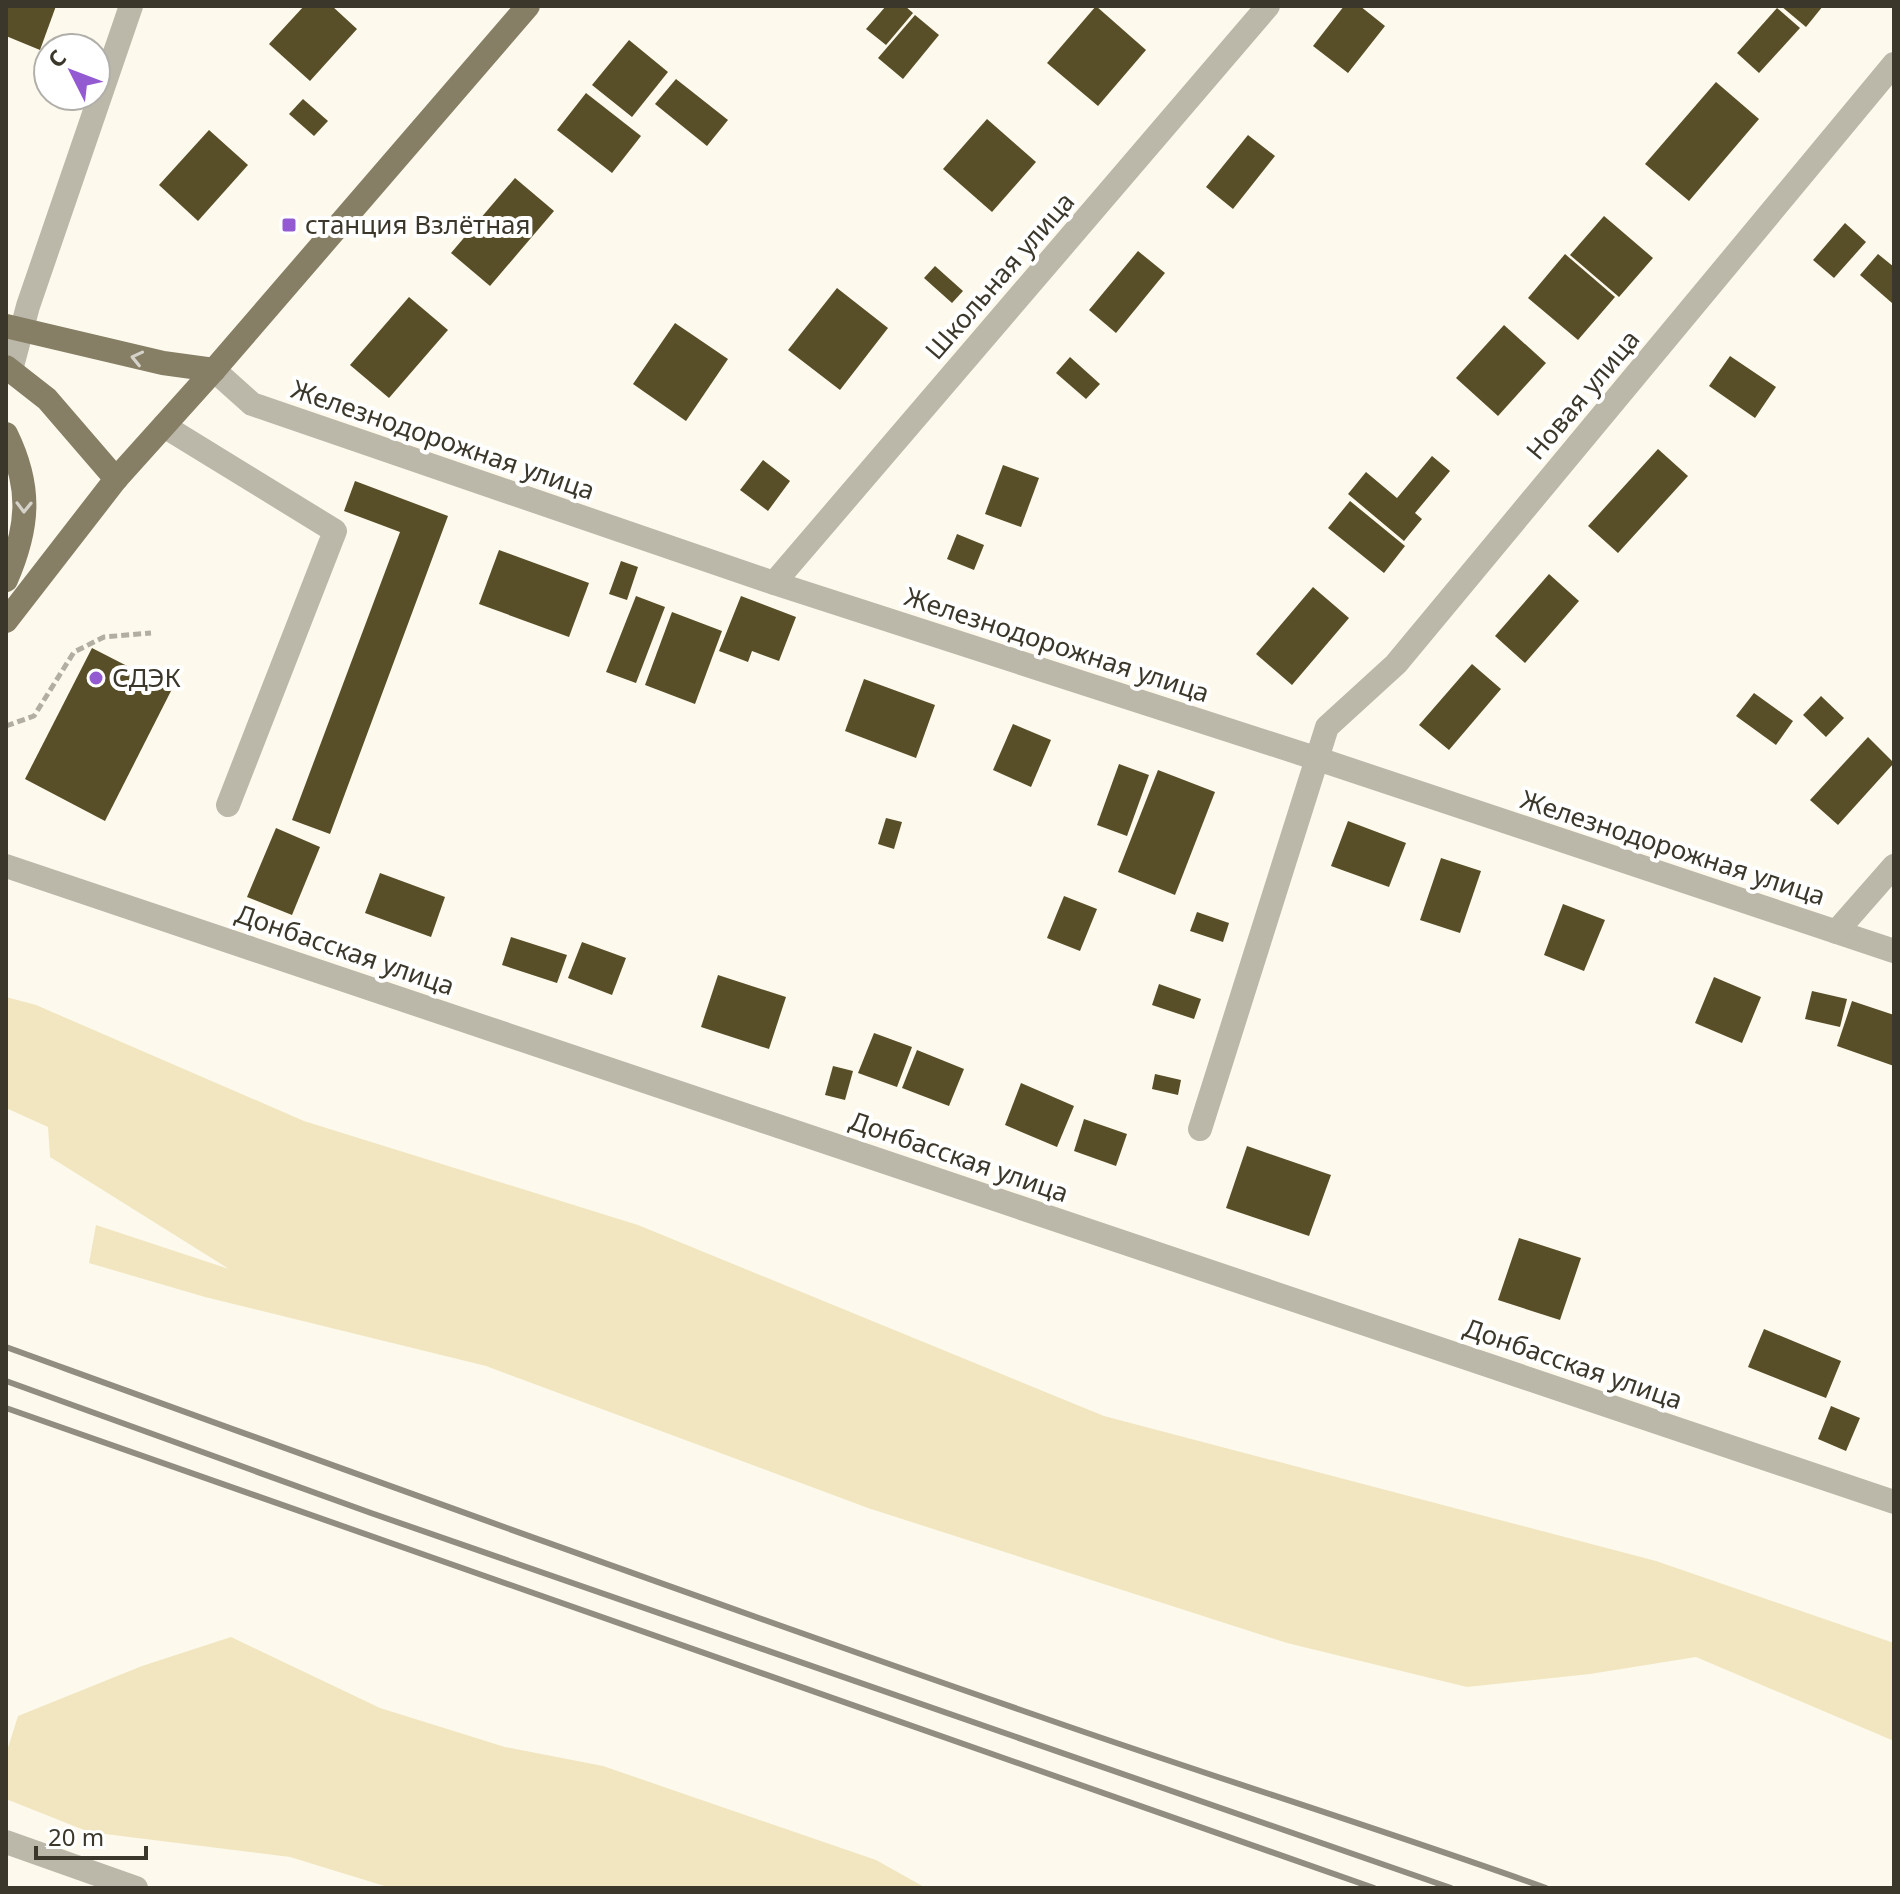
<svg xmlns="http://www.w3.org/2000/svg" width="1900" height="1894" viewBox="0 0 1900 1894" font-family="'Noto Sans',sans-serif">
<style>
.green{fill:#f1e6c0}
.building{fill:#584e28}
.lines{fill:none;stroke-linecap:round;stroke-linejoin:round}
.path{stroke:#b2afa2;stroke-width:5;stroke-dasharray:8 4;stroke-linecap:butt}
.minor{stroke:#bbb7a9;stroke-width:24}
.major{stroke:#867f66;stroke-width:24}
.rail{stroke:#918e81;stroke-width:6}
.oneway{stroke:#d5d2c9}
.poi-dot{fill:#945ad1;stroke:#fff;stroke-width:3}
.labels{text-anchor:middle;stroke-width:8;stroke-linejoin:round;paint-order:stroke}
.poi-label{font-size:26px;fill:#3b382b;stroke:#fff;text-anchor:start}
.street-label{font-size:26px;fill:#3b382b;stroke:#fff}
</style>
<rect width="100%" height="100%" fill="#fdfaed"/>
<g class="green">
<path d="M6,997L36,1005L304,1121L638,1225L1104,1416L1656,1561L1894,1643V1741L1696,1657L1590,1674L1467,1687L1287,1643L868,1508L486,1366L205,1297L89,1263L96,1225L229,1269L50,1157L48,1127L6,1108Z"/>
<path d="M231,1637L380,1708L505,1747L603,1766L876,1860L926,1888H391L290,1857L89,1832L6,1799V1754L18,1716L142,1666Z"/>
</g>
<g class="building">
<path d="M6,6H56L40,50L6,36Z"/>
<path d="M304,6H332L357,29L310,81L269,44Z"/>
<path d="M886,6H905L913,13L886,45L866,29Z"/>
<path d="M1096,6L1146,50L1098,106L1047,63Z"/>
<path d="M1344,6H1360L1385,26L1348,73L1313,46Z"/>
<path d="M1781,6H1823L1806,27Z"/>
<path d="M1777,8L1800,28L1759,73L1737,53Z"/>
<path d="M915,15L939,35L903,79L878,58Z"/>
<path d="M629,40L668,72L632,117L592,85Z"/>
<path d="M676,79L728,120L707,146L655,104Z"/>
<path d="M1716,82L1759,119L1689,201L1645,164Z"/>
<path d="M586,93L641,136L612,173L557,130Z"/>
<path d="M303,99L328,121L314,136L289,114Z"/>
<path d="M987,119L1036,162L992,212L943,169Z"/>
<path d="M209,130L248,165L198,221L159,185Z"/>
<path d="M1248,135L1275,156L1233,209L1206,187Z"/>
<path d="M515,178L554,211L490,286L451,253Z"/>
<path d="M1604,216L1653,258L1619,297L1570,255Z"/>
<path d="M1845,223L1866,242L1834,278L1813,260Z"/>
<path d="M1138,251L1165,273L1116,333L1089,310Z"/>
<path d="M1565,254L1615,297L1578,340L1528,298Z"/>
<path d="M1878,254L1894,267L1892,303L1860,275Z"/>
<path d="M935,266L963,291L952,303L924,278Z"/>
<path d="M837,288L888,328L840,390L788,350Z"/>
<path d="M409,297L448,330L389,398L350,365Z"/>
<path d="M675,323L728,359L686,421L633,384Z"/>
<path d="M1504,325L1546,363L1498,416L1456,378Z"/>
<path d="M1730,356L1776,387L1755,418L1709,386Z"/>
<path d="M1070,357L1100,384L1086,399L1056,373Z"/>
<path d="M1658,449L1688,476L1618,553L1588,526Z"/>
<path d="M1432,456L1450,471L1415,513L1422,519L1404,541L1348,494L1366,472L1397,498Z"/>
<path d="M763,460L790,481L768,511L740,490Z"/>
<path d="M1003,465L1039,478L1021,527L985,514Z"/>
<path d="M355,481L448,516L330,834L292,820L400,532L344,511Z"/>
<path d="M1350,501L1405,546L1384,573L1328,528Z"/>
<path d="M957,534L984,545L974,570L947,559Z"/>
<path d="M499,550L589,583L569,637L479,604Z"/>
<path d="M621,561L638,567L627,600L609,594Z"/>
<path d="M1549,574L1579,601L1525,663L1495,636Z"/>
<path d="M1313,587L1349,618L1292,685L1256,654Z"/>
<path d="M636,596L665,607L636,683L606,672Z"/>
<path d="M741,596L796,617L779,661L752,651L748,662L719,651Z"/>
<path d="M672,612L722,631L695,704L645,685Z"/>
<path d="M92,648L172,689L105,821L25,779Z"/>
<path d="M1472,664L1501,689L1449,750L1419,725Z"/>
<path d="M864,679L935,705L916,758L845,731Z"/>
<path d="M1754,693L1793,721L1776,745L1736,716Z"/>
<path d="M1821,696L1844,718L1826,737L1803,715Z"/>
<path d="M1013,724L1051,740L1031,787L993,770Z"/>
<path d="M1868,737L1894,763L1838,825L1810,800Z"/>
<path d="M1119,764L1149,775L1127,836L1097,825Z"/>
<path d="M1158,770L1215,792L1175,895L1118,872Z"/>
<path d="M886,818L902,822L894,849L878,844Z"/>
<path d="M1348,821L1406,843L1389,887L1331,866Z"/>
<path d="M276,828L320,847L292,915L247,897Z"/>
<path d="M1441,858L1481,871L1460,933L1420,920Z"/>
<path d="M380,873L445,897L431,937L365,913Z"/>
<path d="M1064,896L1097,909L1080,951L1047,938Z"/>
<path d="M1563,904L1605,920L1584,971L1544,955Z"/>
<path d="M1197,912L1229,923L1223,942L1190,931Z"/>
<path d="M511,937L567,955L557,983L502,965Z"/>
<path d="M582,942L626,958L612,995L568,978Z"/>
<path d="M718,975L786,997L769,1049L701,1027Z"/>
<path d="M1714,977L1761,997L1742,1043L1695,1023Z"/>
<path d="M1159,984L1201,999L1194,1019L1152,1005Z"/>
<path d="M1812,991L1847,999L1840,1027L1805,1019Z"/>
<path d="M1852,1001L1894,1015V1066L1837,1046Z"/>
<path d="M874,1033L912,1047L897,1087L858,1073Z"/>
<path d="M917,1050L964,1069L949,1106L902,1088Z"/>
<path d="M833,1066L853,1071L845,1100L825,1095Z"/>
<path d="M1155,1074L1181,1080L1178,1095L1152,1089Z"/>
<path d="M1021,1083L1074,1106L1057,1147L1005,1125Z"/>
<path d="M1084,1119L1127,1134L1116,1166L1074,1151Z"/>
<path d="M1247,1146L1331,1175L1309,1236L1226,1208Z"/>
<path d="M1519,1238L1581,1258L1560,1320L1498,1300Z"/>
<path d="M1764,1329L1841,1361L1826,1398L1748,1367Z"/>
<path d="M1831,1406L1860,1418L1846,1451L1818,1439Z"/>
</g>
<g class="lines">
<path class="path" d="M6,726L34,716L74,652L104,637L151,633"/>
<g class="minor">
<path d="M11,370L28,306L131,6"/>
<path d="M214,370L252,404L774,583L1318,759L1894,951"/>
<path d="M164,426L335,531L228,805"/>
<path d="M774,583L1268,6"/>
<path d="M6,866L1894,1502"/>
<path d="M1836,932L1894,866"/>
<path d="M1200,1129L1327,727L1396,664L1894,64"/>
<path d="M6,1842L136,1888"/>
</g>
<g class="major">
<path d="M6,326L163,363L214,370"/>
<path d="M6,367L47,399L116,479"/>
<path d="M6,434C32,487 29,527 6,580"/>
<path d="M6,621L116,479L214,370L528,6"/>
</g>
<g class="rail">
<path d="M6,1347C351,1472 695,1597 1041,1717C1209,1776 1379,1828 1546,1888"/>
<path d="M6,1381L371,1513L1451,1888"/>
<path d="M6,1408L1374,1888"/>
</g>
</g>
<defs><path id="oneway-chevron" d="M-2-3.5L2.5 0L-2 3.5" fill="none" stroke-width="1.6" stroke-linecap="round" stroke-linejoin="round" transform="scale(2)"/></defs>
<g class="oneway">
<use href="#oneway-chevron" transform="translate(137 358) rotate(-167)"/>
<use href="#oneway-chevron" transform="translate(24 507) rotate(91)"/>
</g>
<g class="poi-dot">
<rect x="281" y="217" width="16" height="16" rx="4"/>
<circle cx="96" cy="678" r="8"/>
</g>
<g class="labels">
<g class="poi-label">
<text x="305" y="234">станция Взлётная</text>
<text x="112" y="687">СДЭК</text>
</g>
<g class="street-label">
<text transform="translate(1000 276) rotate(-49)" y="9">Школьная улица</text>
<text transform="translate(1583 395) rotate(-50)" y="9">Новая улица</text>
<text transform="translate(443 440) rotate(19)" y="9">Железнодорожная улица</text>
<text transform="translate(1057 645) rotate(18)" y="9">Железнодорожная улица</text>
<text transform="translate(1673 848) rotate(18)" y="9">Железнодорожная улица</text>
<text transform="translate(345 950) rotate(19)" y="9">Донбасская улица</text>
<text transform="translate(959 1157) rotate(19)" y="9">Донбасская улица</text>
<text transform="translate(1573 1364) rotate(19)" y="9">Донбасская улица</text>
</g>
</g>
<rect width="1900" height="1894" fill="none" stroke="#3b382b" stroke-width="16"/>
<g transform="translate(72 72) rotate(312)"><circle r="38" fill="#ffffff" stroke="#b1afaa" stroke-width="2"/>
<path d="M0-6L14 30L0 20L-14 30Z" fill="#945ad1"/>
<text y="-12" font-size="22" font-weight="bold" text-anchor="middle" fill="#3b382b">С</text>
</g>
<path d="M36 1846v12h110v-12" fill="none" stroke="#3b382b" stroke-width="4"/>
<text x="48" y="1846" font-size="24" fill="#3b382b" stroke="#ffffff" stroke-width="6" paint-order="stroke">20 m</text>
</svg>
